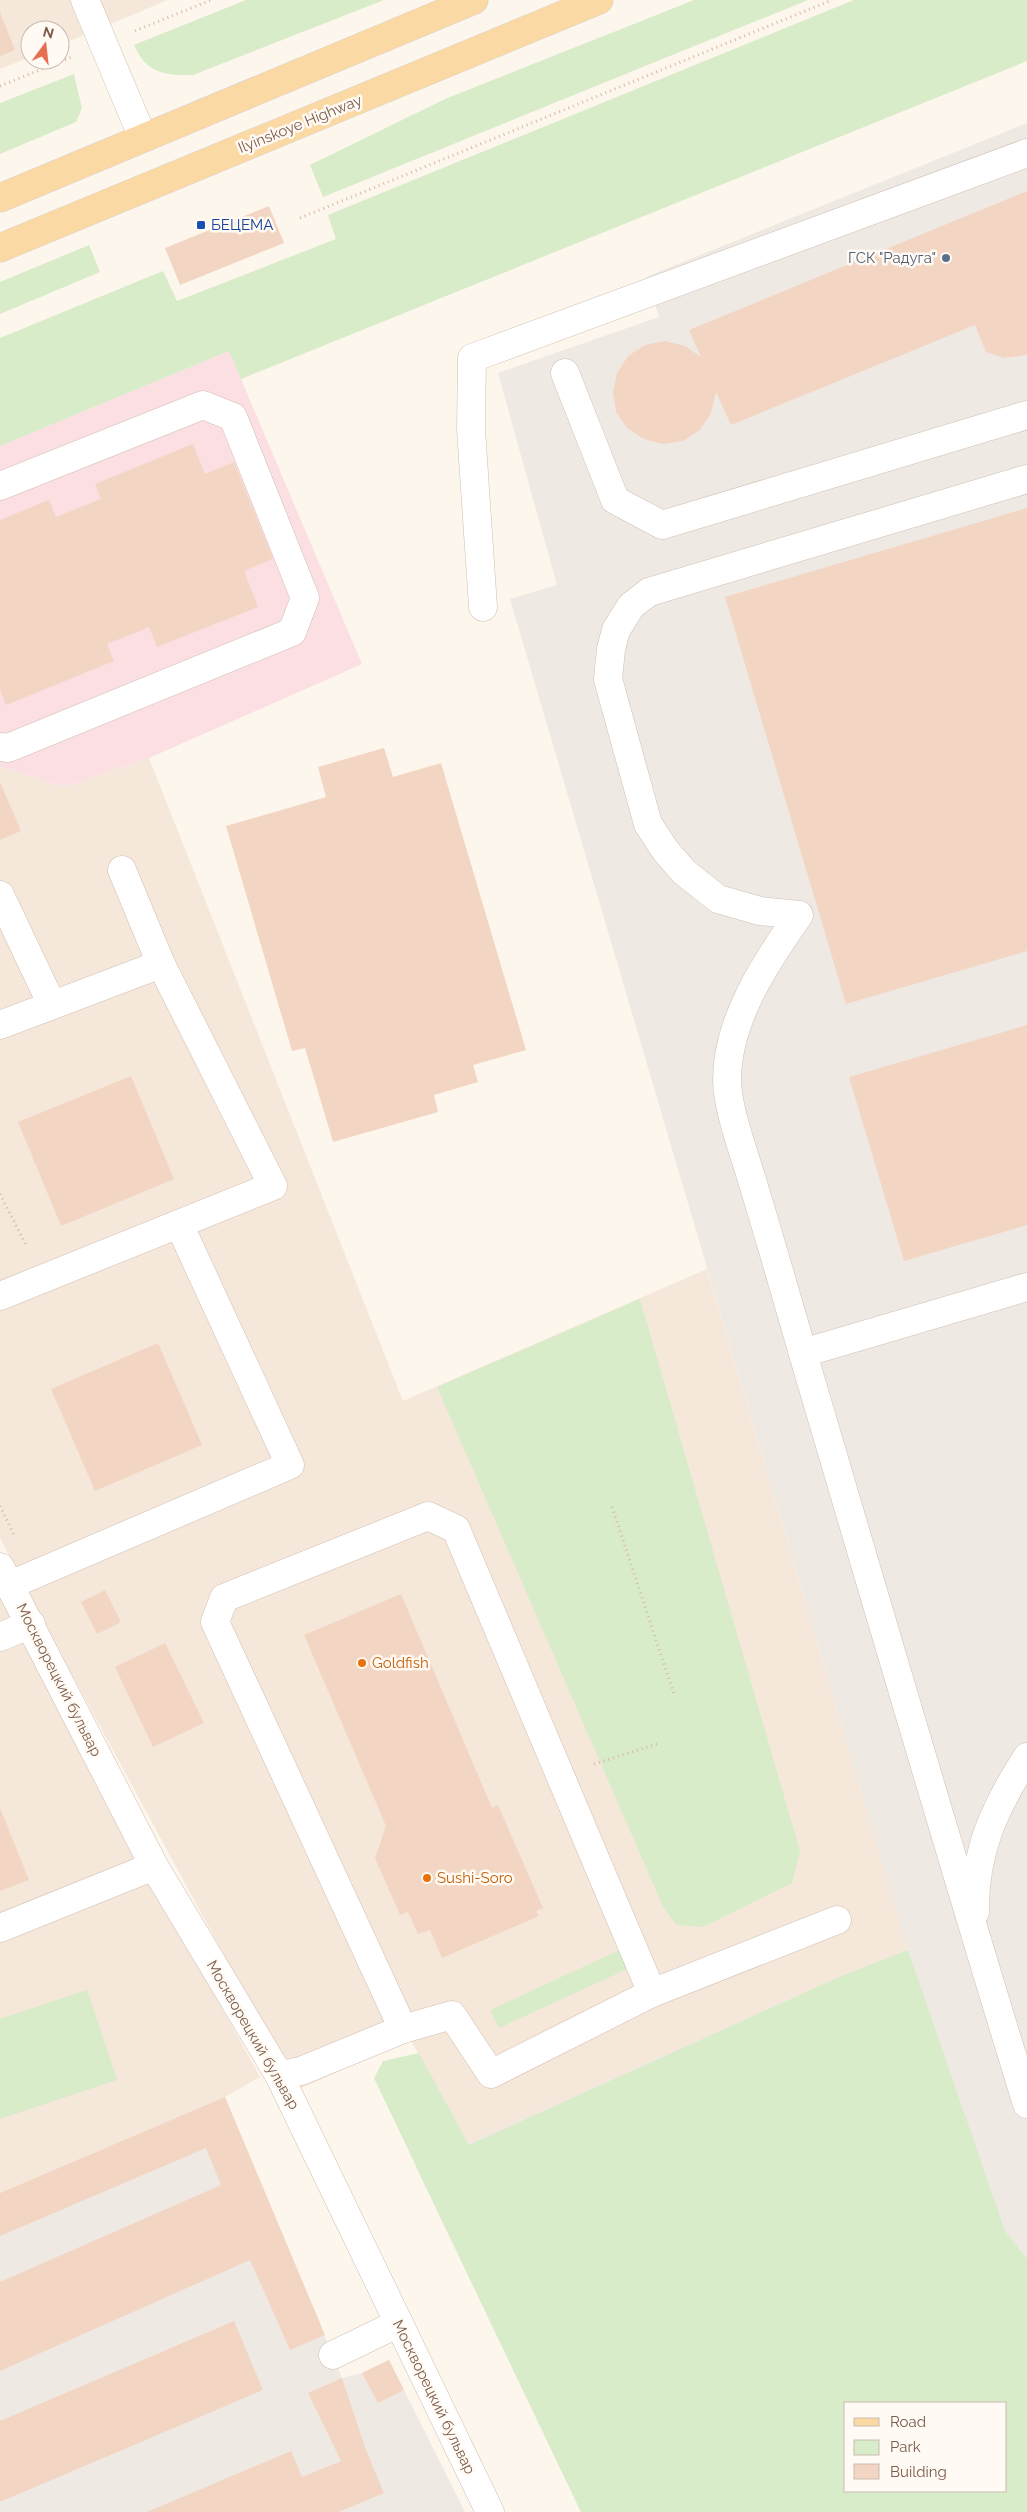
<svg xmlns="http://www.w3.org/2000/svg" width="1027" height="2512" viewBox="0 0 1027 2512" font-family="Raleway,sans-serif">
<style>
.residential{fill:#f5e8da}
.industrial{fill:#efe9e4;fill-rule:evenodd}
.medical{fill:#fbdfe3}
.green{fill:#d8ecc9;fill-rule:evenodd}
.building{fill:#f3d5c3}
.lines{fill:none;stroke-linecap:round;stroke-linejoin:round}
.minor-casing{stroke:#d1beb0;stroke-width:29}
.major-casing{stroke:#dad1cd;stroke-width:29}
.path{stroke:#d9b8a5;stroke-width:3;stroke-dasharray:1 4;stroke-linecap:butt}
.minor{stroke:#fff;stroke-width:28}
.major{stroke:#fbd9a5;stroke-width:28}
.transit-dot{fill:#1a4fb4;stroke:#fffaf3;stroke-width:2}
.service-dot{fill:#5c6f8a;stroke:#fffaf3;stroke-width:2}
.food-dot{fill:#e8710a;stroke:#fffaf3;stroke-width:2}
.labels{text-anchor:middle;stroke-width:5;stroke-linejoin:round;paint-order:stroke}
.street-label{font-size:15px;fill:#7a5c4d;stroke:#fffaf3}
.transit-label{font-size:15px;fill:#164399;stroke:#fffaf3;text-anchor:start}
.service-label{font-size:15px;fill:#4e5e75;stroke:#fffaf3;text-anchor:end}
.food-label{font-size:15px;fill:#c56008;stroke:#fffaf3;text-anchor:start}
</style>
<rect width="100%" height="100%" fill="#fdf6ec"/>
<g class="residential">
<path d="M0,0H168L60,45V30H30V57L0,69Z"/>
<path d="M149,758L403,1401L707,1269L908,1950L839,1977L469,2145L410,2039L297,2090L31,1599L0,1538V766L64,787Z"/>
<path d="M0,1595L141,1861L260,2077L225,2097L0,2193Z"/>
</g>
<g class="industrial">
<path d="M1027,123V2512H581L416,2167L839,1977L908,1950L510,599L557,585L498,373L659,317L646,277ZM846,2403H1006V2491H846Z"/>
<path d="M225,2097L342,2378L362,2373L389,2360L465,2512H0V2193Z"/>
</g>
<path class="medical" d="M229,351L362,664L149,758L64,787L0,766V446Z"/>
<g class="green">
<path d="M246,0H384L193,75C164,75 147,74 134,45Z"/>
<path d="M694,0H808L323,197L310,165L445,99Z"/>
<path d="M854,0H1027V61L241,379L229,351L0,446V338L163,271L177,301L336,239L328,215Z"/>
<path d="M74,74L82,108L76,122L0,154V103Z"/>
<path d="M89,245L100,272L0,314V282Z"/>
<path d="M640,1299L800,1851L792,1883L703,1927L677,1925L664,1909L437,1387Z"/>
<path d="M626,1947L634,1966L499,2028L490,2010Z"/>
<path d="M908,1950L1005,2231L1027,2259V2512H581L374,2078L383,2061L419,2053L469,2145L839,1977ZM846,2403H1006V2491H846Z"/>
<path d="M87,1990L117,2080L0,2119V2019Z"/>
</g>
<g class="building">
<path d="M0,12L15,50L0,56Z"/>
<path d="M1027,191V355L1004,358L986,352L975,325L731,425L716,392L711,413L700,430L683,441L663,444L644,439L627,428L616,412L613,392L617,373L628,356L645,345L665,341L685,346L701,357L689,330Z"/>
<path d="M269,206L284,243L180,285L165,248Z"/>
<path d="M193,444L205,474L234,462L273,559L244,571L258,607L157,647L149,627L142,630L107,644L114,661L6,705L0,690V520L49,500L56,517L101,499L95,484Z"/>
<path d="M1027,508V951L846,1004L725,597Z"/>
<path d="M384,748L393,777L441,763L526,1050L473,1065L478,1082L434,1095L438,1112L333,1142L305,1048L292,1051L226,826L326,797L318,767Z"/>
<path d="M0,782L21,831L0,840Z"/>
<path d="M1027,1025V1225L904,1261L849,1077Z"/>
<path d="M131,1076L174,1179L61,1226L18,1122Z"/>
<path d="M158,1343L202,1445L95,1491L51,1389Z"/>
<path d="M105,1590L121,1622L97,1634L81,1602Z"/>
<path d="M401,1594L492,1808L498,1805L543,1908L536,1911L539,1916L442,1958L430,1930L418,1934L408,1912L400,1915L375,1858L386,1826L304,1635Z"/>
<path d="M165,1643L204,1723L153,1747L115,1667Z"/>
<path d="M0,1808L29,1880L0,1891Z"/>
<path d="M225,2097L325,2335L290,2350L250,2260L0,2371V2282L221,2185L206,2148L0,2236V2193Z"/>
<path d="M234,2321L263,2390L0,2502V2421Z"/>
<path d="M389,2360L404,2390L378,2403L362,2373Z"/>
<path d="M342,2378L366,2450L384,2493L339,2512H147L291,2451L302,2477L341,2461L308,2393Z"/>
</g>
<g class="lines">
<g class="minor-casing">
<g id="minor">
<path d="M85,0L143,138"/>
<path d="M565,373L615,500L662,525L1027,415"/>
<path d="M1027,479L649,592L631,606L616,630L611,649L608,679L648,824L665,850L684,872L718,899L760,911L799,915C766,962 727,1020 727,1080C727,1107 743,1150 751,1177C770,1239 788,1302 806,1364C879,1611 951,1858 1027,2104"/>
<path d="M0,486L203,405L233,417L305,598L292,632L8,748L0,747"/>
<path d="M483,607L471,429L472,358L1027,153"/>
<path d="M122,870L161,964"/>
<path d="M0,895L52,1005"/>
<path d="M0,1025L161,964L273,1186L0,1296"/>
<path d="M803,1353L1027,1287"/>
<path d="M0,1567L154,1866L279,2075L490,2512"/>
<path d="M10,1585L290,1465L179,1224"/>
<path d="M0,1637L31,1624"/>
<path d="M975,1912C974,1851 995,1807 1027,1757"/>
<path d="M0,1928L154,1866"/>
<path d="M652,1993L837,1920"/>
<path d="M279,2075L301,2071L403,2029L452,2015L491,2074L652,1993L456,1529L428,1516L224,1598L215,1622L403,2029"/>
<path d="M333,2355L399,2323"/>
</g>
</g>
<g class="major-casing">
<g id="major">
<path d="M0,198L474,0"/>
<path d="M0,248L599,0"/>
</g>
</g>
<g class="path">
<path d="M135,31L211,0"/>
<path d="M0,86L72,57"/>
<path d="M300,218L832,0"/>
<path d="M0,1194L27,1247"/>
<path d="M0,1506L14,1535"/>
<path d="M612,1507L674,1694"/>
<path d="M594,1764L657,1744"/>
</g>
<use href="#minor" class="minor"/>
<use href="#major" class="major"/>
</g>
<rect class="transit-dot" x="196" y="220" width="10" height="10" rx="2.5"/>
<circle class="service-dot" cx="946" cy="258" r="5"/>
<g class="food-dot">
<circle cx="362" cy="1663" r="5"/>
<circle cx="427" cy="1878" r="5"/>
</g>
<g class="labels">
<g class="street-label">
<text transform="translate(300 124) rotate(-22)" y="5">Ilyinskoye Highway</text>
<text transform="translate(59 1680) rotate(63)" y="5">Москворецкий бульвар</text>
<text transform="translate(253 2035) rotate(60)" y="5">Москворецкий бульвар</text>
<text transform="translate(434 2397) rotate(64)" y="5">Москворецкий бульвар</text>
</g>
<g class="transit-label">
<text x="211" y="230">БЕЦЕМА</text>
</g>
<g class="service-label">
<text x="936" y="263">ГСК "Радуга"</text>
</g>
<g class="food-label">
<text x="372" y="1668">Goldfish</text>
<text x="437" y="1883">Sushi-Soro</text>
</g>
</g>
<rect x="844" y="2402" width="162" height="90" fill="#fffaf3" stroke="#cabbb1"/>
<rect x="854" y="2418" width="25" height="8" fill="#fbd9a5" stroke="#cabbb1"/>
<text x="890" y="2427" font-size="15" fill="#7a5c4d">Road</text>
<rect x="854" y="2440" width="25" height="15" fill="#d8ecc9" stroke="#cabbb1"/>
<text x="890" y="2452" font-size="15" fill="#7a5c4d">Park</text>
<rect x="854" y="2464" width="25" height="15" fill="#f3d5c3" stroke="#cabbb1"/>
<text x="890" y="2477" font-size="15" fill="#7a5c4d">Building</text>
<g transform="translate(45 45) rotate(15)"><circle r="24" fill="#fffaf3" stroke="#cabbb1"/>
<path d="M0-4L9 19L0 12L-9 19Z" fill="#e76f51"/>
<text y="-8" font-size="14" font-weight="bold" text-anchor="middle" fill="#7a5c4d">N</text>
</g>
</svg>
